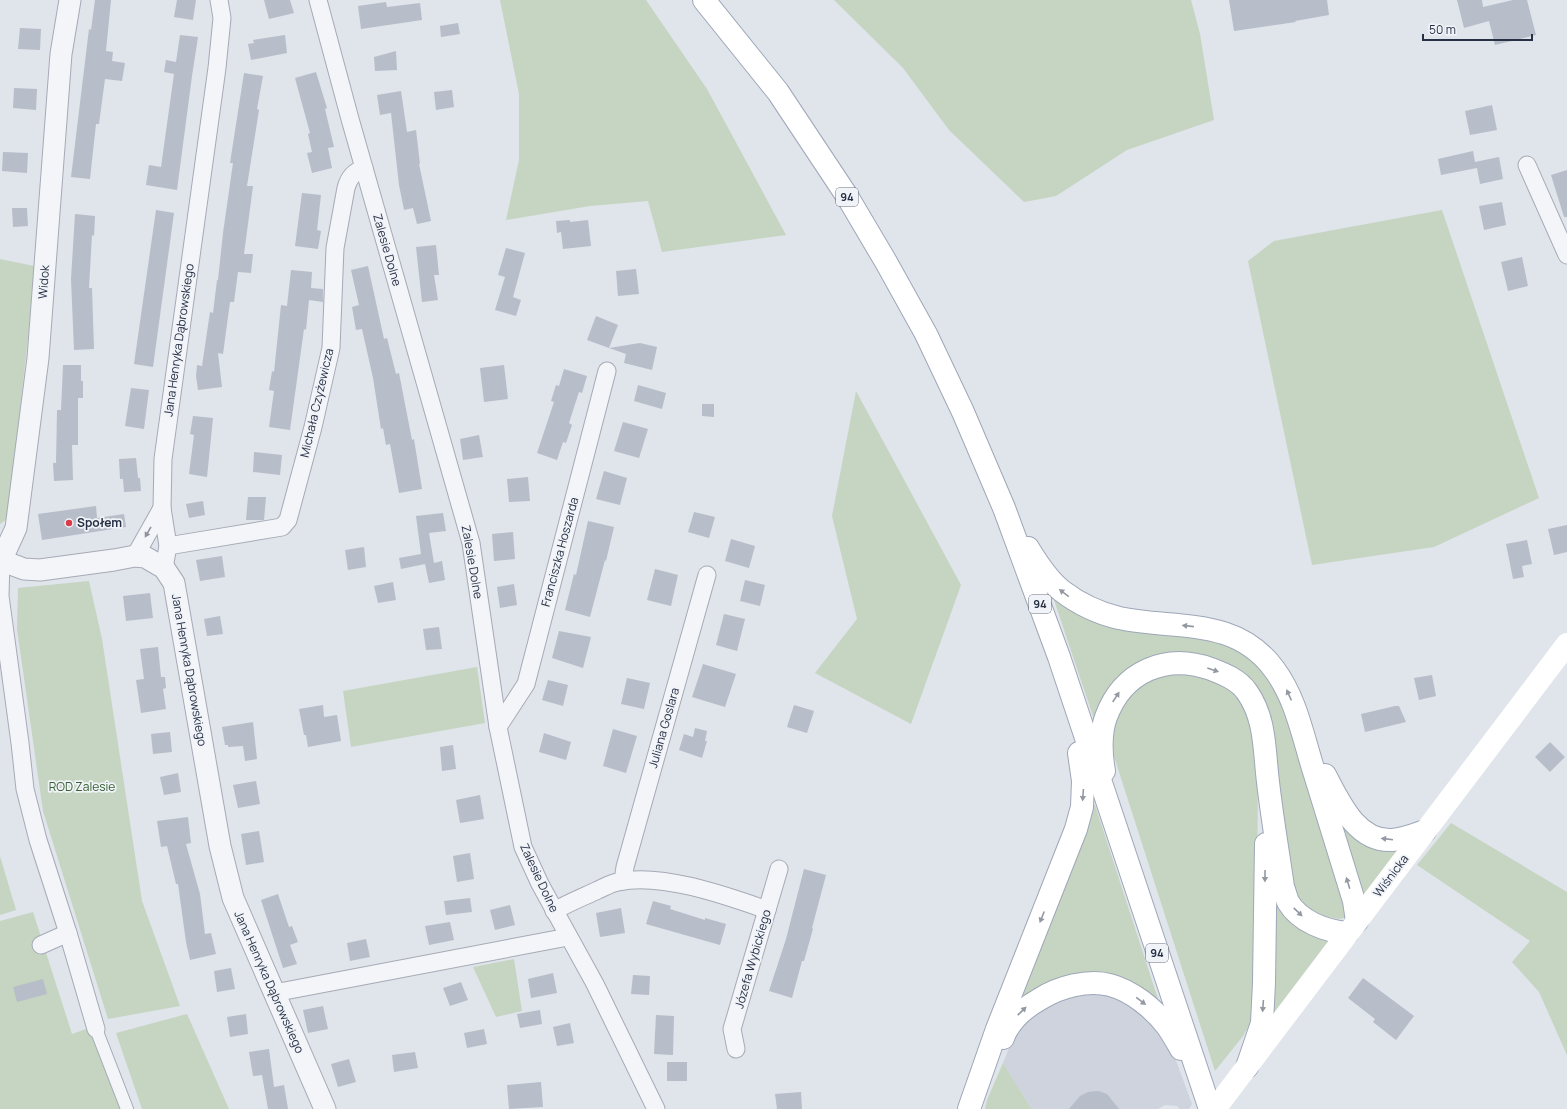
<svg xmlns="http://www.w3.org/2000/svg" width="1567" height="1109" viewBox="0 0 1567 1109" font-family="Manrope,sans-serif">
<style>
.built{fill:#ced3dd}
.green{fill:#c5d5c1}
.building{fill:#b7bdc9}
.lines{fill:none;stroke-linecap:round;stroke-linejoin:round}
.pedestrian-casing{stroke:#a5aab6;stroke-width:14}
.minor-casing{stroke:#a5aab6;stroke-width:19}
.tertiary-casing{stroke:#a5aab6;stroke-width:23}
.primary-casing{stroke:#9ea7b8;stroke-width:24}
.pedestrian{stroke:#f4f5f8;stroke-width:12}
.minor{stroke:#f4f5f8;stroke-width:17}
.tertiary{stroke:#f4f5f8;stroke-width:21}
.secondary{stroke:#fff;stroke-width:22}
.primary{stroke:#fff;stroke-width:22}
.oneway{fill:#8e929e}
.oneway2{fill:#9398a2}
.poi-dot{fill:#db3a4a;stroke:#f0f3f8;stroke-width:1.5}
.labels{text-anchor:middle;stroke-width:3.5;stroke-linejoin:round;paint-order:stroke}
.shield{fill:#f0f3f8;stroke:#636a7a;stroke-width:1}
.shield-label{font-size:11px;font-weight:bold;fill:#273044}
.street-label{font-size:12px;fill:#273044;stroke:#f0f3f8}
.poi-label{font-size:12px;font-weight:bold;fill:#273044;stroke:#f0f3f8;text-anchor:start}
.park-label{font-size:12px;fill:#396133;stroke:#f0f3f8}
</style>
<rect width="100%" height="100%" fill="#e0e4eb"/>
<path class="built" d="M1095,990L1116,994L1135,1006L1170,1044L1192,1104L1189,1109H1180L1177,1106L1165,1105L1158,1109H1033L1029,1105L1003,1063L1017,1028L1032,1014L1073,994Z"/>
<g class="green">
<path d="M500,0H646L707,89L786,235L662,252L648,201L590,206L506,220L519,160V94Z"/>
<path d="M834,0H1191L1200,34L1214,120L1127,150L1056,196L1024,202L949,130L903,68Z"/>
<path d="M1442,210L1539,498L1434,547L1312,565L1248,261L1274,241Z"/>
<path d="M0,259L34,266L28,338L9,506L7,519L0,524Z"/>
<path d="M856,391L961,585L911,724L815,673L857,619L832,516Z"/>
<path d="M89,581L102,639L142,901L180,1006L108,1019L43,811L17,629L18,588Z"/>
<path d="M1051,591L1215,637L1253,657L1282,698L1348,917L1339,919L1324,916L1307,908L1295,893L1290,870L1273,733L1244,674C1222,657 1196,653 1168,654L1095,722Z"/>
<path d="M477,667L485,723L351,747L343,691Z"/>
<path d="M1169,671L1218,676L1251,710L1258,757L1257,938L1254,1002L1251,1022L1243,1036L1215,1071L1111,747L1114,723L1122,704L1139,685Z"/>
<path d="M1095,805L1159,1002L1139,988L1027,999L1022,995L1090,806Z"/>
<path d="M1337,812L1405,845L1366,894L1358,890Z"/>
<path d="M1451,823L1567,892V1055L1539,992L1512,962L1530,941L1417,865Z"/>
<path d="M0,856L16,910L0,915Z"/>
<path d="M1276,886L1296,922L1329,942L1272,1020Z"/>
<path d="M33,912L72,1034L95,1026L126,1109H0V921Z"/>
<path d="M514,959L522,1011L496,1017L473,967Z"/>
<path d="M187,1014L229,1109H142L116,1033Z"/>
<path d="M1003,1063L1029,1105L1033,1109H985L987,1100Z"/>
</g>
<g class="building">
<path d="M95,0H111L106,51L113,52L112,61L125,63L122,81L105,79L99,124H96L90,179L71,177L89,29L91,30Z"/>
<path d="M177,0H196L193,20L174,17Z"/>
<path d="M264,0H290L294,13L269,19Z"/>
<path d="M1229,0H1327L1329,15L1295,21L1296,22L1234,31Z"/>
<path d="M1457,0H1482L1483,7L1513,0H1527L1536,35L1495,45L1489,21L1464,28Z"/>
<path d="M386,2L387,7L420,3L422,20L361,29L358,6Z"/>
<path d="M458,23L460,34L441,37L440,26Z"/>
<path d="M20,28L41,29L40,50L18,49Z"/>
<path d="M180,35L198,37L192,76L177,190L146,185L149,165L161,167L174,74L164,72L166,60L176,62Z"/>
<path d="M285,35L287,53L251,60L248,44L254,43L253,40Z"/>
<path d="M396,51L397,70L375,71L374,57Z"/>
<path d="M316,72L327,108L325,109L334,147L328,148L332,168L312,173L307,153L312,152L308,134L310,133L295,78Z"/>
<path d="M244,73L263,76L257,109L259,110L247,186H253L244,254H253L251,273L238,272L234,302H230L223,354L218,353L222,387L198,390L196,376L197,365L202,366L210,312L213,313L217,280H218L223,233L233,163H230Z"/>
<path d="M14,88L37,89L36,110L13,108Z"/>
<path d="M452,90L454,107L436,110L434,92Z"/>
<path d="M401,91L407,132L416,130L420,164H419L431,221L417,224L413,208L404,210L399,185L391,113L380,115L377,95Z"/>
<path d="M1492,105L1497,130L1470,135L1465,111Z"/>
<path d="M1473,151L1475,162L1499,157L1503,179L1480,184L1477,168L1441,175L1438,159Z"/>
<path d="M3,152L28,153L27,173L2,171Z"/>
<path d="M1567,170V217H1564L1551,175Z"/>
<path d="M302,193L321,195L317,230L321,231L318,249L295,246Z"/>
<path d="M1502,202L1506,225L1484,230L1479,206Z"/>
<path d="M12,208H27L28,226L13,227Z"/>
<path d="M156,210L174,213L153,367L134,364Z"/>
<path d="M75,214L95,216L94,236L92,235L89,288H92L94,349L74,350L71,279Z"/>
<path d="M570,220V222L588,220L591,246L563,249L561,232L557,233L556,221Z"/>
<path d="M436,245L439,275H434L438,300L422,302L416,247Z"/>
<path d="M506,248L525,253L513,297L521,300L516,316L495,310L505,277L498,275Z"/>
<path d="M1522,257L1528,286L1508,291L1501,262Z"/>
<path d="M368,266L384,339L387,338L396,374L399,373L412,440L414,439L422,489L399,493L390,444L386,445L383,428L381,429L373,378L362,329L356,330L352,307L359,305L351,270Z"/>
<path d="M636,269L639,294L618,296L616,271Z"/>
<path d="M291,270L312,272L311,288L323,289V302L309,300L306,330L304,329L290,430L269,427L274,391L269,390L272,371L274,372L281,305L287,306Z"/>
<path d="M596,316L618,325L609,348L587,340Z"/>
<path d="M640,343L657,347L652,370L624,363L626,354L609,348Z"/>
<path d="M63,365H81V381H83V398H78V445H72L73,480L54,481L53,463H56L57,410H61Z"/>
<path d="M504,365L508,399L484,402L480,368Z"/>
<path d="M564,369L587,376L582,393L579,392L569,423L572,425L566,443L563,442L557,460L537,453L554,402L551,401L556,385L559,386Z"/>
<path d="M638,385L666,393L662,409L634,401Z"/>
<path d="M131,388L149,390L144,429L125,426Z"/>
<path d="M702,404H714V417L702,416Z"/>
<path d="M193,416L213,418L207,477L189,474L194,435L190,434Z"/>
<path d="M623,422L648,429L639,458L614,451Z"/>
<path d="M479,435L483,457L463,460L460,439Z"/>
<path d="M254,452L282,455L280,475L253,472Z"/>
<path d="M136,458L138,478H140L141,491L124,492L123,479H120L119,459Z"/>
<path d="M604,471L627,478L620,505L596,499Z"/>
<path d="M528,477L530,501L509,502L507,479Z"/>
<path d="M248,497H266L264,520H246Z"/>
<path d="M203,501L205,515L189,518L186,504Z"/>
<path d="M96,506L97,518L124,514L126,527L42,540L38,514Z"/>
<path d="M694,512L715,517L709,538L688,532Z"/>
<path d="M443,513L446,531L429,533L434,563L442,561L445,580L429,583L425,564L401,569L399,558L421,554L416,516Z"/>
<path d="M588,521L614,527L606,561L605,560L590,617L565,610L574,574L576,575Z"/>
<path d="M1567,525V552L1554,555L1548,529Z"/>
<path d="M513,532L515,559L494,561L492,534Z"/>
<path d="M731,539L755,546L749,568L725,561Z"/>
<path d="M1527,540L1532,564L1522,566L1524,577L1513,579L1506,544Z"/>
<path d="M364,547L366,567L348,570L345,550Z"/>
<path d="M222,556L225,577L200,581L196,560Z"/>
<path d="M655,569L678,575L671,606L647,600Z"/>
<path d="M745,580L765,585L760,606L740,601Z"/>
<path d="M393,582L396,600L378,603L374,586Z"/>
<path d="M514,584L517,605L500,608L497,587Z"/>
<path d="M150,593L153,618L126,621L123,596Z"/>
<path d="M724,614L745,619L737,651L716,645Z"/>
<path d="M220,616L223,634L207,636L204,619Z"/>
<path d="M439,627L442,649L426,650L423,629Z"/>
<path d="M559,631L591,637L583,668L552,658Z"/>
<path d="M158,647L161,677H165L166,688L163,689L166,709L141,713L136,680L144,679L140,649Z"/>
<path d="M703,664L736,674L725,707L692,697Z"/>
<path d="M1432,675L1436,696L1419,700L1414,678Z"/>
<path d="M627,678L650,683L644,709L621,704Z"/>
<path d="M548,680L568,685L563,706L542,700Z"/>
<path d="M323,705L324,717L337,715L341,741L308,747L306,735H304L299,709Z"/>
<path d="M794,705L814,711L807,733L787,727Z"/>
<path d="M1395,706H1399L1406,722L1365,732L1361,714Z"/>
<path d="M253,722L257,759L245,761L243,746L228,747V745H225L222,727Z"/>
<path d="M695,728L707,731L705,741H707L702,758L679,750L684,734L693,737Z"/>
<path d="M613,729L637,736L626,773L603,766Z"/>
<path d="M170,732L172,752L153,754L151,734Z"/>
<path d="M544,733L571,742L566,760L539,752Z"/>
<path d="M1550,742L1565,757L1550,772L1535,757Z"/>
<path d="M453,745L456,769L442,771L440,747Z"/>
<path d="M178,773L181,792L164,795L160,777Z"/>
<path d="M256,781L260,804L238,808L233,785Z"/>
<path d="M480,795L484,819L460,823L456,800Z"/>
<path d="M188,817L191,843L186,844L200,894L205,934L211,933L216,954L190,960L186,942L178,884H176L167,846L161,847L157,821Z"/>
<path d="M259,831L264,862L246,865L241,834Z"/>
<path d="M470,853L474,879L457,882L453,856Z"/>
<path d="M804,869L826,875L812,928L813,929L804,961H802L792,998L769,991L786,939Z"/>
<path d="M278,894L289,927L292,926L298,942L290,945L297,964L283,968L261,900Z"/>
<path d="M470,898L472,912L446,915L444,901Z"/>
<path d="M653,901L671,906L670,909L705,920V918L726,924L720,945L646,924Z"/>
<path d="M510,905L515,925L495,930L490,910Z"/>
<path d="M621,908L625,933L600,937L596,913Z"/>
<path d="M450,922L454,940L429,945L425,926Z"/>
<path d="M366,939L370,957L350,961L347,943Z"/>
<path d="M231,968L235,989L217,992L214,971Z"/>
<path d="M553,973L557,993L531,998L528,979Z"/>
<path d="M633,975L650,976L649,995L631,994Z"/>
<path d="M1363,978L1414,1016L1396,1040L1373,1022L1375,1019L1348,998Z"/>
<path d="M43,979L47,994L17,1002L13,987Z"/>
<path d="M461,982L468,1000L450,1006L443,988Z"/>
<path d="M323,1006L328,1029L308,1033L303,1010Z"/>
<path d="M540,1010L542,1024L520,1028L517,1014Z"/>
<path d="M246,1014L248,1034L230,1037L227,1017Z"/>
<path d="M656,1015L674,1016L673,1055L654,1054Z"/>
<path d="M570,1023L574,1043L557,1046L553,1027Z"/>
<path d="M484,1029L487,1044L467,1048L464,1033Z"/>
<path d="M269,1049L274,1087L284,1085L288,1109H268L262,1075L253,1076L249,1052Z"/>
<path d="M415,1052L418,1068L394,1072L392,1055Z"/>
<path d="M349,1059L356,1082L338,1087L331,1064Z"/>
<rect x="667" y="1062" width="20" height="19"/>
<path d="M541,1082L543,1107L509,1109L507,1085Z"/>
<path d="M1098,1091L1107,1094L1119,1109H1069L1080,1096L1088,1092Z"/>
<path d="M801,1092L802,1109H777L775,1094Z"/>
</g>
<g class="lines">
<g class="pedestrian-casing">
<path id="pedestrian" d="M96,1029L127,1109"/>
</g>
<g class="minor-casing">
<g id="minor">
<path d="M318,0L350,119L471,543L498,727L523,847L540,884L595,984L656,1109"/>
<path d="M1527,165L1567,255"/>
<path d="M168,546L282,527L288,520L313,427L331,348L335,248L346,188C349,177 354,172 364,168"/>
<path d="M135,556L162,508"/>
<path d="M1,561L0,596L20,743L25,789L38,840L68,933L96,1029"/>
<path d="M164,568L168,546L162,508L163,459L217,68L222,18L219,0"/>
<path d="M498,727L526,684L607,371"/>
<path d="M623,881L625,867L707,575"/>
<path d="M554,911C568,903 583,897 598,890C605,887 611,883 618,882C660,872 727,896 767,910"/>
<path d="M41,945L68,933"/>
<path d="M274,993L568,937"/>
<path d="M736,1049L732,1029L779,869"/>
</g>
</g>
<g class="tertiary-casing">
<g id="tertiary">
<path d="M0,560L24,569L40,570L114,560L135,556L145,557L164,568L174,583L220,846L233,898L325,1109"/>
<path d="M1,561L16,528L38,358L61,54L70,0"/>
</g>
</g>
<g class="primary-casing">
<g id="primary">
<path d="M704,0L778,92L847,196L886,262L926,334L963,412L1004,508L1059,657L1210,1109"/>
<path d="M1028,548C1037,563 1048,580 1062,591C1079,604 1098,613 1119,618C1175,630 1235,616 1274,669C1295,697 1302,732 1312,765C1326,810 1340,856 1354,901L1357,921"/>
<path d="M1104,771C1101,755 1100,733 1106,717C1123,671 1166,653 1211,669C1224,674 1239,680 1247,692C1266,719 1264,750 1268,782C1272,817 1278,852 1283,887C1285,892 1286,897 1288,902C1300,922 1326,931 1347,933"/>
<path d="M1325,775C1339,801 1356,842 1392,840C1404,839 1414,835 1425,831"/>
<path d="M1003,1038C1009,1021 1024,1008 1040,999C1059,987 1088,979 1110,985C1132,991 1153,1008 1167,1026C1172,1033 1177,1042 1181,1049"/>
<path d="M1247,1067L1262,1023L1264,983L1266,844"/>
<path d="M969,1109L997,1029L1076,829L1082,807L1083,781L1079,753"/>
</g>
</g>
<use href="#pedestrian" class="pedestrian"/>
<use href="#minor" class="minor"/>
<use href="#tertiary" class="tertiary"/>
<path class="secondary" d="M1215,1109L1567,644"/>
<use href="#primary" class="primary"/>
</g>
<defs><path id="oneway-solid" d="M-6-.8H1V-3.2L6.5 0L1 3.2V.8H-6Z"/></defs>
<use class="oneway" href="#oneway-solid" transform="translate(148 532) rotate(120)"/>
<g class="oneway2">
<use href="#oneway-solid" transform="translate(1064 593) rotate(-143)"/>
<use href="#oneway-solid" transform="translate(1188 626) rotate(-174)"/>
<use href="#oneway-solid" transform="translate(1213 670) rotate(19)"/>
<use href="#oneway-solid" transform="translate(1289 695) rotate(-114)"/>
<use href="#oneway-solid" transform="translate(1116 697) rotate(-57)"/>
<use href="#oneway-solid" transform="translate(1083 795) rotate(94)"/>
<use href="#oneway-solid" transform="translate(1387 839) rotate(-173)"/>
<use href="#oneway-solid" transform="translate(1265 876) rotate(91)"/>
<use href="#oneway-solid" transform="translate(1348 883) rotate(-107)"/>
<use href="#oneway-solid" transform="translate(1298 912) rotate(44)"/>
<use href="#oneway-solid" transform="translate(1042 917) rotate(112)"/>
<use href="#oneway-solid" transform="translate(1141 1001) rotate(37)"/>
<use href="#oneway-solid" transform="translate(1263 1006) rotate(94)"/>
<use href="#oneway-solid" transform="translate(1022 1011) rotate(-44)"/>
</g>
<circle class="poi-dot" cx="69" cy="523" r="4"/>
<g class="labels">
<g class="shield">
<rect x="836" y="188" width="22" height="18" rx="3"/>
<rect x="1029" y="595" width="22" height="18" rx="3"/>
<rect x="1146" y="944" width="22" height="18" rx="3"/>
</g>
<g class="shield-label">
<text x="847" y="201">94</text>
<text x="1040" y="608">94</text>
<text x="1157" y="957">94</text>
</g>
<g class="street-label">
<text transform="translate(387 250) rotate(74)" y="4">Zalesie Dolne</text>
<text transform="translate(44 282) rotate(-86)" y="4">Widok</text>
<text transform="translate(179 340) rotate(-82)" y="4">Jana Henryka Dąbrowskiego</text>
<text transform="translate(317 403) rotate(-77)" y="4">Michała Czyżewicza</text>
<text transform="translate(560 552) rotate(-75)" y="4">Franciszka Hoszarda</text>
<text transform="translate(472 562) rotate(80)" y="4">Zalesie Dolne</text>
<text transform="translate(189 670) rotate(80)" y="4">Jana Henryka Dąbrowskiego</text>
<text transform="translate(664 728) rotate(-74)" y="4">Juliana Goslara</text>
<text transform="translate(1391 876) rotate(-53)" y="4">Wiśnicka</text>
<text transform="translate(539 878) rotate(65)" y="4">Zalesie Dolne</text>
<text transform="translate(753 959) rotate(-74)" y="4">Józefa Wybickiego</text>
<text transform="translate(269 982) rotate(66)" y="4">Jana Henryka Dąbrowskiego</text>
</g>
<g class="poi-label">
<text x="77" y="527">Społem</text>
</g>
<g class="park-label">
<text x="82" y="791">ROD Zalesie</text>
</g>
</g>
<path d="M1423 34v6h109v-6" fill="none" stroke="#273044" stroke-width="2"/>
<text x="1429" y="34" font-size="12" fill="#273044" stroke="#f0f3f8" stroke-width="3" paint-order="stroke">50 m</text>
</svg>
